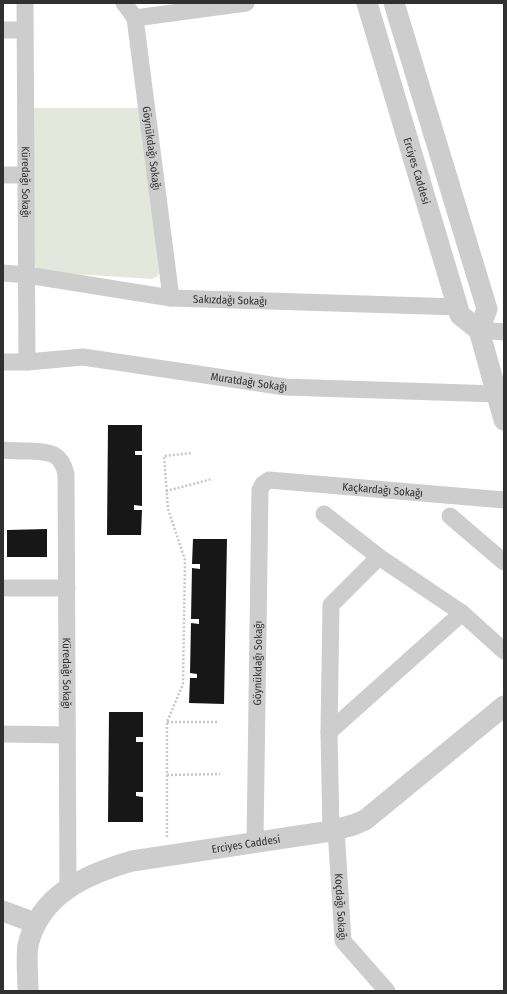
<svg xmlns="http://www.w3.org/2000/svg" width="507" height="994" viewBox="0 0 507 994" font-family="'Fira Sans Condensed',sans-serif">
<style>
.green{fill:#e4e8dc}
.building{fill:#171717}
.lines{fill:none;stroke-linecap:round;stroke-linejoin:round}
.path{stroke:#c7c7c7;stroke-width:2.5;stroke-dasharray:2 2;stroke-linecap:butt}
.minor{stroke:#cdcdcd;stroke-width:17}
.tertiary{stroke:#cdcdcd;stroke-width:21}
.labels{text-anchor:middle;stroke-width:4;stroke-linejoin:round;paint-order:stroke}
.street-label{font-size:11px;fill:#303030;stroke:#fff}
</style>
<rect width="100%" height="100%" fill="#fff"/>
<path class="green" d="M32,108H141L159,273L157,277L152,279L42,272L37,270L35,265Z"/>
<g class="building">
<path d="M108,425H142V451H135V455H142V506L134,505V510H142L141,535H107Z"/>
<path d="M47,529V557H7V530Z"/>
<path d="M193,539H227L224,704L189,703L190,678H197V674L190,673L191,623L199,624V619H191L192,568L200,569V564H192Z"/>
<path d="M109,712H143V737H136V742H143V792H136V796L143,797V822H108Z"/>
</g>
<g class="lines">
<g class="path">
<path d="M166,491L212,479"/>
<path d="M167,722H219"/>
<path d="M167,775L220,774"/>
<path d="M167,837V722L183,684L185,560L168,509L164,456L192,453"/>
</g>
<g class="minor">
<path id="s1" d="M25,3L27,362"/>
<path id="s2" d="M124,3L135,18L171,298"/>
<path d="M135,18L246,3"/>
<path d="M3,30H24"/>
<path d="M3,175H26"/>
<path id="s3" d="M3,273L27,275L171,298L458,307"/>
<path d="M479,330L504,332"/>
<path id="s4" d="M3,362H27L83,357L285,387L497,394"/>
<path id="s5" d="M3,450C12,451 22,451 31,451C51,452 61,453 66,474L68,888"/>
<path d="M324,514L379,557L462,613L504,651"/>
<path d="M450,516L504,562"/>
<path d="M3,588H67"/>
<path d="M329,732L462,613"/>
<path d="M3,734L67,735"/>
<path id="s6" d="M336,829L343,941L387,991"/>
<path d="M331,831L329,732L331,605L379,557"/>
<path id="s7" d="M255,842L260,490L263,484L269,480L504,500"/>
</g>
<g class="tertiary">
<path id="s8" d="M367,3L460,315L479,330L487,309L394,3"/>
<path d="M479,330L504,420"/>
<path d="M3,911L35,923"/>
<path id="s9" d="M28,991C28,978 26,957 28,945C40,894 87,874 132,861L331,831L353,825L365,820L504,706"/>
</g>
</g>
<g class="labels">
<g class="street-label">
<text dy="4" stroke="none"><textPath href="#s2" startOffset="150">Göynükdağı Sokağı</textPath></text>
<text dy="4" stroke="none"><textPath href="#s8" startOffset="175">Erciyes Caddesi</textPath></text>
<text dy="4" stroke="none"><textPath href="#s1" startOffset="179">Küredağı Sokağı</textPath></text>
<text dy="4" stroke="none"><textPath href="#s3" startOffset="229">Sakızdağı Sokağı</textPath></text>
<text dy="4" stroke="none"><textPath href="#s4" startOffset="248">Muratdağı Sokağı</textPath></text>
<text dy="4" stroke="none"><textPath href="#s7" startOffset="480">Kaçkardağı Sokağı</textPath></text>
<text dy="4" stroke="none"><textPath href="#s7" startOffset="179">Göynükdağı Sokağı</textPath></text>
<text dy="4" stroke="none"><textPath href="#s5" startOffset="274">Küredağı Sokağı</textPath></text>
<text dy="4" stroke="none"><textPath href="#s9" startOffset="302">Erciyes Caddesi</textPath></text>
<text dy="4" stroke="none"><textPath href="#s6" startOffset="78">Koçdağı Sokağı</textPath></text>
</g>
</g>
<rect width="507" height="994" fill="none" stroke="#303030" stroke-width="8"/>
</svg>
